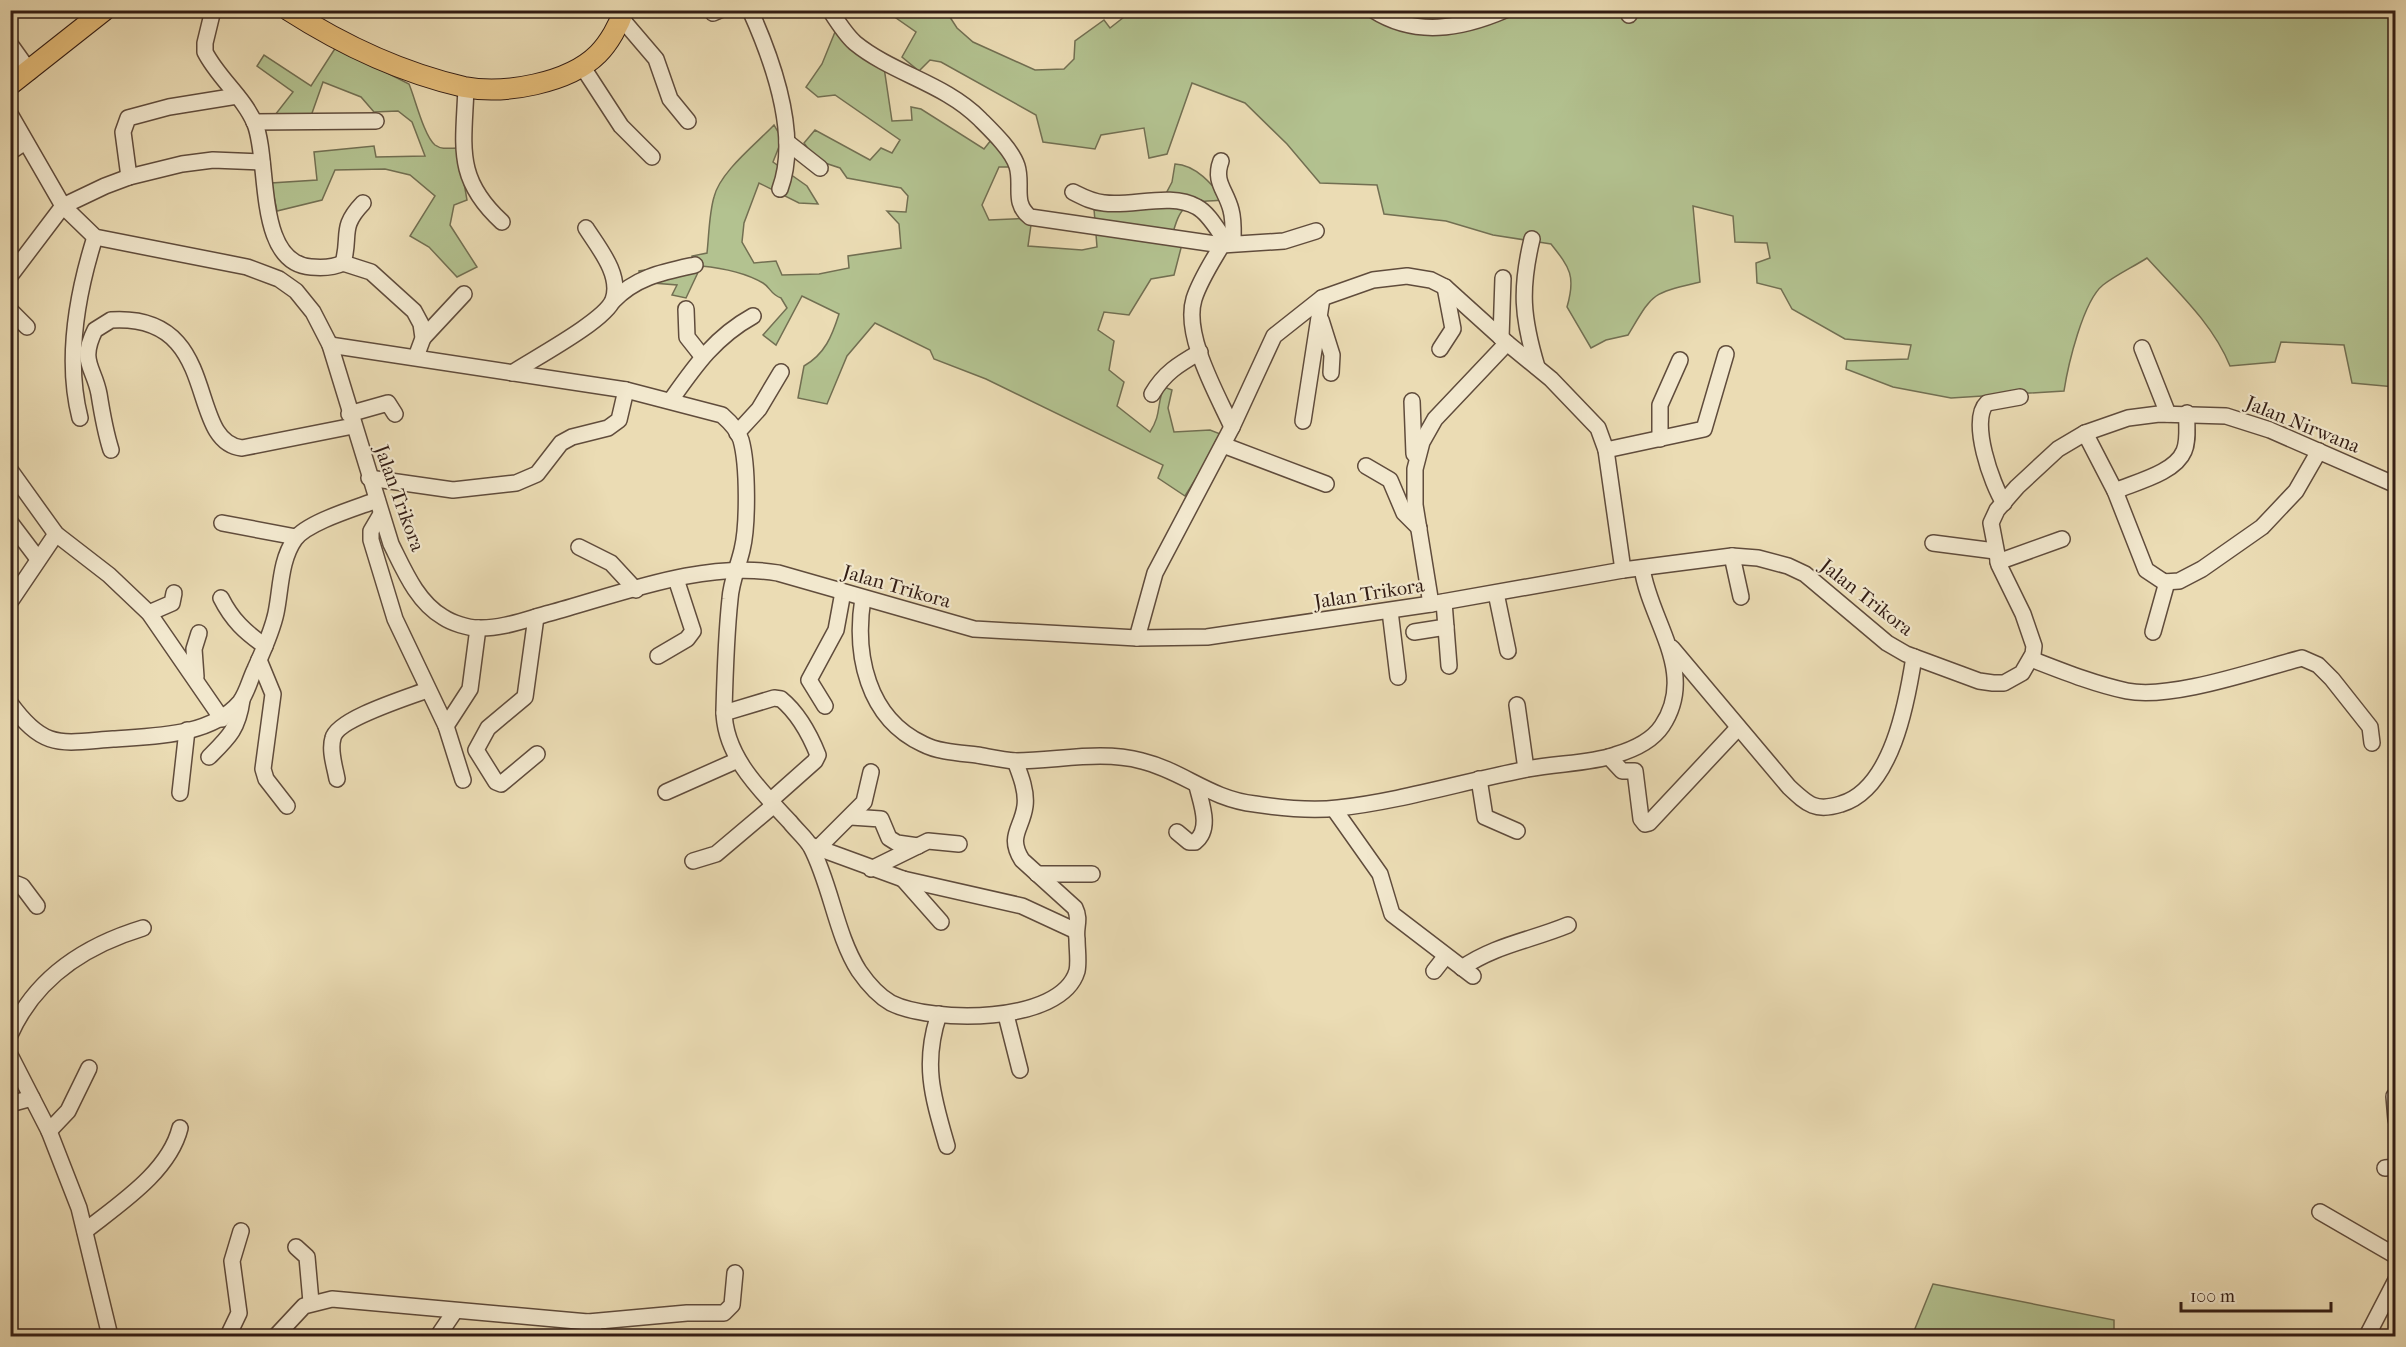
<svg xmlns="http://www.w3.org/2000/svg" width="2406" height="1347" viewBox="0 0 2406 1347" font-family="'IM FELL French Canon',serif">
<style>
.green{fill:#b3c290;stroke:#726f52;stroke-width:1.5}
.lines{fill:none;stroke-linecap:round;stroke-linejoin:round}
.minor-casing{stroke:#604c3c;stroke-width:18}
.major-casing{stroke:#321c14;stroke-width:22}
.minor{stroke:#f2e8ce;stroke-width:15}
.major{stroke:#e6be7a;stroke-width:20}
.labels{text-anchor:middle;stroke-width:4.5;stroke-linejoin:round;paint-order:stroke}
.street-label{font-size:20px;fill:#321c14;stroke:#f2e8ce}
</style>
<rect width="100%" height="100%" fill="#ebdcb4"/>
<filter id="stains"><feTurbulence type="fractalNoise" baseFrequency=".00333" numOctaves="4"/><feColorMatrix values="0 0 0 0 .2 0 0 0 0 .09 0 0 0 0 .02 0 0 0 .5 -.17"/></filter>
<radialGradient id="worn" r=".72"><stop offset=".6" stop-color="#630" stop-opacity="0"/><stop offset="1" stop-color="#630" stop-opacity=".3"/></radialGradient>
<g class="green">
<path d="M1133,10L2395,11L2396,359L2391,361L2395,387L2352,383L2344,345L2281,342L2275,362L2230,366C2213,324 2178,292 2147,258C2133,267 2116,275 2103,285C2083,301 2068,365 2064,391L1951,398L1893,387L1846,369L1847,361L1908,359L1911,345L1845,339L1792,309L1781,289L1757,283L1756,263L1770,258L1767,243L1735,242L1733,216L1693,206L1700,282C1650,294 1654,292 1628,335L1606,340L1591,348L1567,307C1576,276 1570,268 1551,244L1493,235L1446,221L1384,214L1377,185L1320,183L1287,144L1245,103L1192,83L1167,154L1149,158L1144,128L1101,135L1095,149L1043,142L1036,115L941,62L930,60L919,71L902,57L916,32L886,11H946L957,28L973,42L1035,70L1064,69L1074,59L1075,41L1104,20L1110,28Z"/>
<path d="M837,27L882,54L892,121L912,120L911,107L921,109L984,149L995,135L1021,167H999L982,205L989,220L1032,218L1028,246L1082,250L1097,247L1094,209L1162,201L1172,182L1175,164C1196,165 1212,184 1224,200C1186,202 1181,201 1171,240L1181,248L1174,275L1151,279L1129,315L1104,312L1098,330L1114,341L1109,370L1124,382L1117,406L1150,432C1162,413 1156,406 1164,387L1172,390L1168,408L1174,432L1210,430L1223,435L1185,496L1158,478L1163,465L986,379L934,359L930,350L875,323L847,356L827,404L798,398L804,366C825,354 832,336 839,314L802,296L776,345L763,335L787,308L781,298C771,295 770,287 763,283C744,272 722,268 701,266L686,298L672,295L677,285L640,282L639,271L692,263V256L707,253C709,235 709,214 714,197C720,172 756,144 774,125L782,139L773,162L807,186L818,204L799,203L759,183L744,223L742,242L754,263L776,261L782,275L819,274L849,268L848,256L901,248L899,224L887,211L906,212L908,196L901,188L847,178L840,168L816,160L804,143L815,130L870,160L881,148L892,153L900,140L835,95L818,97L806,87L822,64Z"/>
<path d="M336,47L409,84C415,98 424,136 435,145C442,150 450,148 458,148L467,200L454,205L450,225L477,267L457,277L429,247L410,236L435,196L410,175L385,169L335,170L322,200L277,211L271,183L317,180L314,152L374,146L376,157L425,156L412,122L398,111L374,112L361,97L323,82L311,116L275,115L293,92L257,66L264,55L311,86Z"/>
<path d="M1933,1284L2114,1320V1336H1912Z"/>
</g>
<g class="lines">
<g class="minor-casing">
<g id="minor">
<path d="M213,10L205,43V52C218,78 244,97 255,124C270,161 255,263 311,267C322,268 333,268 343,263L371,272L414,311L421,324L423,338L416,357"/>
<path d="M711,10L713,13L720,10"/>
<path d="M750,10C773,61 800,135 780,189"/>
<path d="M830,10C837,21 845,34 855,43C893,74 944,83 980,119C992,131 1012,150 1017,166C1023,185 1012,203 1030,217L1222,245L1284,241L1316,231"/>
<path d="M1373,10C1415,37 1461,29 1505,10"/>
<path d="M1628,10L1629,15"/>
<path d="M621,18L656,59L670,99L688,121"/>
<path d="M10,44L30,72"/>
<path d="M582,66L621,126L652,157"/>
<path d="M466,87C464,146 454,178 502,222"/>
<path d="M10,114L63,206L95,237L247,267L279,279L296,291L313,312L330,345L391,544C404,570 417,602 443,617C452,623 468,628 478,628C502,629 527,619 550,613C620,594 705,560 778,573L974,629L1137,638L1207,637L1431,604L1623,570L1732,556L1758,558L1788,566L1805,574L1887,643L1906,654L1979,681L1993,683H2004L2022,673L2033,654L2034,646L2023,614L1999,565L1991,523L1997,510L2017,487L2058,449L2085,433L2128,418L2159,414L2226,416L2270,430L2396,485"/>
<path d="M254,122L376,121"/>
<path d="M787,142L820,168"/>
<path d="M10,152L25,142"/>
<path d="M1221,161C1213,182 1226,190 1231,210C1234,221 1233,232 1233,243"/>
<path d="M129,177L123,132L128,118L169,107L237,96"/>
<path d="M1073,192C1083,197 1092,202 1104,203C1132,207 1171,192 1197,207C1210,214 1219,233 1228,244"/>
<path d="M1532,239C1520,289 1522,317 1537,367"/>
<path d="M1222,245C1212,262 1200,280 1194,299C1183,335 1217,394 1232,427"/>
<path d="M343,263C351,235 339,228 363,203"/>
<path d="M10,276L63,206L105,186L129,177L182,164L213,160L262,162"/>
<path d="M613,301C636,277 663,272 695,265"/>
<path d="M686,309L687,337L702,356"/>
<path d="M10,310L27,327"/>
<path d="M1321,320L1332,355L1331,373"/>
<path d="M423,338L464,294"/>
<path d="M1501,338L1503,278"/>
<path d="M330,345L626,390L722,415C730,422 738,430 741,440C748,465 748,526 742,550C738,567 731,582 730,599C726,636 725,673 724,710C724,756 761,791 790,822C796,830 806,838 811,847C831,885 836,935 859,971C868,984 877,995 891,1003C931,1023 1061,1025 1077,971C1079,962 1077,949 1077,939C1075,927 1081,920 1075,908L1022,860C1007,836 1022,829 1025,806C1027,791 1020,774 1015,761"/>
<path d="M2142,348L2168,414"/>
<path d="M1440,349L1453,329L1445,287"/>
<path d="M512,373C533,359 605,321 613,300C622,275 598,247 586,228"/>
<path d="M1152,394C1164,373 1179,364 1200,352"/>
<path d="M671,400C695,366 715,337 753,316"/>
<path d="M1412,401L1414,454"/>
<path d="M349,414L388,403L395,414"/>
<path d="M80,418C65,359 77,294 95,237"/>
<path d="M1303,421L1322,298"/>
<path d="M737,433L759,409L781,372"/>
<path d="M2085,433L2115,491L2146,570L2164,582L2179,581L2202,569L2262,527L2296,491L2319,451"/>
<path d="M1660,439V405L1680,360"/>
<path d="M1223,445L1326,484"/>
<path d="M111,450C105,431 102,413 99,394C94,367 79,362 95,330L111,320C223,313 185,442 242,448L353,426"/>
<path d="M1606,450L1704,429L1726,354"/>
<path d="M1366,466L1390,480L1404,513L1419,528"/>
<path d="M10,470L56,534L109,575L149,613L222,719"/>
<path d="M369,478L453,490L516,483L537,474L561,443L572,437L608,428L619,420L626,390"/>
<path d="M2115,491C2136,482 2175,473 2184,451C2189,440 2186,425 2187,413"/>
<path d="M2004,503C1992,485 1969,420 1987,403L2020,397"/>
<path d="M381,514L371,531V540L395,619L446,726L463,780"/>
<path d="M10,522L38,559"/>
<path d="M222,523L296,537"/>
<path d="M1933,543L1995,551"/>
<path d="M579,547L611,563L636,590"/>
<path d="M1732,556L1741,597"/>
<path d="M1998,562L2062,539"/>
<path d="M1496,593L1508,651"/>
<path d="M221,598C232,620 245,632 265,646"/>
<path d="M863,598C854,654 867,718 923,744C938,752 960,753 977,755C989,757 1003,760 1015,761C1057,761 1101,750 1142,761C1183,771 1210,799 1255,804C1281,808 1312,811 1338,808C1402,801 1465,781 1528,769C1557,763 1588,764 1615,755C1632,750 1652,741 1662,726C1698,672 1650,622 1642,568"/>
<path d="M10,602L56,534"/>
<path d="M1444,602L1449,666"/>
<path d="M1431,604L1415,505V469L1422,442L1435,419L1507,343"/>
<path d="M1390,611L1398,677"/>
<path d="M149,613L172,603L174,593"/>
<path d="M536,617L525,697L488,728L476,750L496,782L501,784L537,754"/>
<path d="M1414,632L1446,627"/>
<path d="M2153,632L2167,582"/>
<path d="M1137,638L1155,573L1232,427L1274,336L1322,298L1373,280L1407,276L1431,280L1445,287L1507,343L1551,379L1598,428L1606,450L1623,570"/>
<path d="M1672,648L1789,787C1808,805 1816,812 1841,804C1892,789 1907,702 1914,657"/>
<path d="M658,656L687,639L693,631L676,579"/>
<path d="M2031,659C2062,671 2094,684 2127,691C2171,700 2256,670 2302,658L2318,665L2332,679L2370,727L2372,743"/>
<path d="M259,660L273,694L263,769L266,779L287,806"/>
<path d="M196,677L194,649L199,633"/>
<path d="M10,703C44,750 60,743 113,739C155,736 211,736 240,702C247,693 250,679 255,669C263,651 272,632 276,613C281,589 280,560 295,539C308,522 356,508 377,500"/>
<path d="M1517,705L1526,769"/>
<path d="M825,706L809,680L836,630L843,592"/>
<path d="M724,713L774,698L781,699C798,713 810,735 818,755L815,761L770,801"/>
<path d="M446,726L470,689L478,628"/>
<path d="M209,757C229,737 238,729 242,700"/>
<path d="M1609,757L1622,771H1635L1641,819L1645,824L1649,823L1738,728"/>
<path d="M337,779C335,767 329,751 333,738C337,719 409,697 427,690"/>
<path d="M1479,779L1485,817L1517,831"/>
<path d="M666,792L738,760"/>
<path d="M180,793L187,730"/>
<path d="M1334,809L1380,874L1392,914L1473,976"/>
<path d="M851,817L881,819L889,838L897,843L918,846"/>
<path d="M1177,832L1189,842H1195C1212,829 1201,803 1197,786"/>
<path d="M810,845L903,879L1022,906L1076,931"/>
<path d="M818,848L864,802L871,772"/>
<path d="M693,861L716,854L774,805"/>
<path d="M871,869L928,841L959,844"/>
<path d="M1037,874H1092"/>
<path d="M903,879L941,922"/>
<path d="M10,887L17,884L22,886L37,906"/>
<path d="M1462,968C1495,945 1532,940 1568,925"/>
<path d="M1434,971L1445,957"/>
<path d="M939,1014C922,1064 933,1098 947,1146"/>
<path d="M1006,1015L1020,1070"/>
<path d="M10,1035C35,978 84,946 143,928"/>
<path d="M10,1055L49,1131L79,1208L110,1336"/>
<path d="M2394,1096L2396,1120"/>
<path d="M10,1104L32,1098"/>
<path d="M49,1131L68,1111L89,1068"/>
<path d="M2385,1168L2396,1167"/>
<path d="M2320,1212L2396,1256"/>
<path d="M85,1231C119,1204 169,1172 180,1128"/>
<path d="M296,1247L307,1257L311,1302"/>
<path d="M588,1322L687,1313H724L732,1305L735,1273"/>
<path d="M228,1336L239,1313L232,1261L241,1231"/>
<path d="M276,1336L304,1306L332,1299L588,1322L597,1336"/>
<path d="M438,1336L455,1311"/>
<path d="M2367,1336L2396,1280"/>
</g>
</g>
<g class="major-casing">
<g id="major">
<path d="M288,10C341,44 403,73 464,87C504,95 569,83 598,54C609,43 619,25 624,10"/>
<path d="M10,85L105,10"/>
</g>
</g>
<use href="#minor" class="minor"/>
<use href="#major" class="major"/>
</g>
<g class="labels">
<g class="street-label">
<text transform="translate(2303 424) rotate(22)" y="7">Jalan Nirwana</text>
<text transform="translate(400 498) rotate(70)" y="7">Jalan Trikora</text>
<text transform="translate(897 586) rotate(16)" y="7">Jalan Trikora</text>
<text transform="translate(1369 593) rotate(-9)" y="7">Jalan Trikora</text>
<text transform="translate(1867 597) rotate(38)" y="7">Jalan Trikora</text>
</g>
</g>
<rect width="2406" height="1347" fill="none" stroke="#ebdcb4" stroke-width="36"/>
<rect x="12" y="12" width="2382" height="1323" fill="none" stroke="#321c14" stroke-width="3"/>
<rect x="18" y="18" width="2370" height="1311" fill="none" stroke="#321c14" stroke-width="1.5"/>
<path d="M2181 1302v9h150v-9" fill="none" stroke="#321c14" stroke-width="3"/>
<text x="2190" y="1302" font-size="18" fill="#321c14" stroke="#f2e8ce" stroke-width="4.5" paint-order="stroke">100 m</text>
<rect width="100%" height="100%" filter="url(#stains)"/>
<rect width="100%" height="100%" fill="url(#worn)"/>
</svg>
